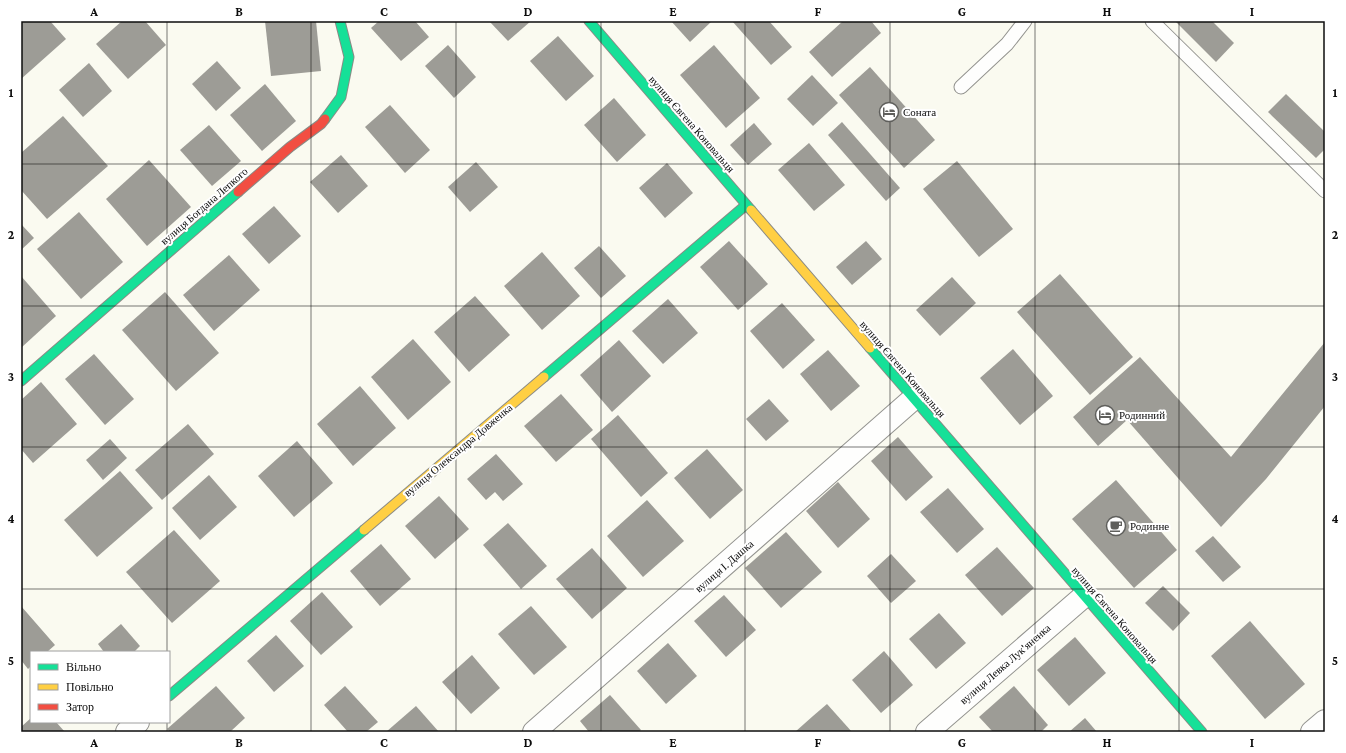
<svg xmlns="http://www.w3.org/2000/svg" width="1346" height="753" viewBox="0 0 1346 753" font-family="'Crimson Pro',serif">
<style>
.building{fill:#9d9c96}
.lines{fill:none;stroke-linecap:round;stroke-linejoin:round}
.lane-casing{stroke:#93938f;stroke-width:15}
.street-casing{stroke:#93938f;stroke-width:24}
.fast-casing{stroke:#8a8a85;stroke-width:11}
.slow-casing{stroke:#8a8a85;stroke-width:11}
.jam-casing{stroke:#8a8a85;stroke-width:11}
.lane{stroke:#fefefd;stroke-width:13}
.street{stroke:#fefefd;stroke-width:22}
.fast{stroke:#16e098;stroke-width:9}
.slow{stroke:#ffcf43;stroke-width:9}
.jam{stroke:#f24e42;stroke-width:9}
.grid{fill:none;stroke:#0c0c0c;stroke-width:1;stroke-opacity:0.55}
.labels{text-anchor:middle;stroke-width:4;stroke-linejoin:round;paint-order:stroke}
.poi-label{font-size:11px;fill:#0c0c0c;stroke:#fff;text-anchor:start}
.street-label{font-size:11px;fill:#0c0c0c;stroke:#fff}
.neatline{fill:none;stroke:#0c0c0c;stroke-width:1.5}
.grid-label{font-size:13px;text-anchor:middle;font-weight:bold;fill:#0c0c0c}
</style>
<rect width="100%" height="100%" fill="#fafaf0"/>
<g class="building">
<path d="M21,21H50L66,39L21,79Z"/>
<path d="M122,21H145L166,45L128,79L96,44Z"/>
<path d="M265,21H316L321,71L271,76Z"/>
<path d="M379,21H415L429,37L401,61L371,28Z"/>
<path d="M489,21H531L508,41Z"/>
<path d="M671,21H712L690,42Z"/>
<path d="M732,21H769L792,47L771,65Z"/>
<path d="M843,21H871L881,33L832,77L809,52Z"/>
<path d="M1175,21H1212L1234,43L1216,62Z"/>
<path d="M558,36L594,76L566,101L530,61Z"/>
<path d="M448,45L476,77L454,98L425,66Z"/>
<path d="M714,45L760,98L726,128L680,75Z"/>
<path d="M217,61L241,88L216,111L192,84Z"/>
<path d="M89,63L112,91L83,117L59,90Z"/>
<path d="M870,67L935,140L904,168L839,95Z"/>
<path d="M812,75L838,103L813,126L787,99Z"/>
<path d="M265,84L296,121L262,151L230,115Z"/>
<path d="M1286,94L1325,132V149L1316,158L1268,112Z"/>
<path d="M614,98L646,135L617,162L584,125Z"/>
<path d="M390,105L430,150L405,173L365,127Z"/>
<path d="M63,116L108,166L47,219L21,190V153Z"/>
<path d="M842,122L900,188L886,201L828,135Z"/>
<path d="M754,123L772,144L748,165L730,145Z"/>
<path d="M209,125L241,161L212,186L180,150Z"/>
<path d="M809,143L845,185L814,211L778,170Z"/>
<path d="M341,155L368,186L338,213L310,182Z"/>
<path d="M149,160L191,207L147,246L106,199Z"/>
<path d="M957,161L1013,229L979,257L923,189Z"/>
<path d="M476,162L498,187L470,212L448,187Z"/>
<path d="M667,163L693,193L665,218L639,188Z"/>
<path d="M274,206L301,236L269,264L242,234Z"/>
<path d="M79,212L123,262L81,299L37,249Z"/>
<path d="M21,224L34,238L21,250Z"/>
<path d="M729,241L768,284L738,310L700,267Z"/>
<path d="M866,241L882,259L852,285L836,267Z"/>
<path d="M599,246L626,276L601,298L574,268Z"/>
<path d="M542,252L580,296L542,330L504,286Z"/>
<path d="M229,255L260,290L214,331L183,295Z"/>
<path d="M1060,274L1133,357L1090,395L1017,312Z"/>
<path d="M21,276L56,316L22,347L21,345Z"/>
<path d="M952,277L976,303L940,336L916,310Z"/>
<path d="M165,292L219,353L176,391L122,330Z"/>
<path d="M475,296L510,335L469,372L434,332Z"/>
<path d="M668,299L698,333L663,364L632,331Z"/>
<path d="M782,303L815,340L783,369L750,331Z"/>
<path d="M413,339L451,382L408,420L371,377Z"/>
<path d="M619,340L651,376L612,412L580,375Z"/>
<path d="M1325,342V406L1266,479L1221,527L1127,420L1098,446L1073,417L1140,357L1231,457Z"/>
<path d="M1013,349L1053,396L1020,425L980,378Z"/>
<path d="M828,350L860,386L831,411L800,374Z"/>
<path d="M94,354L134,399L105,425L65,379Z"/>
<path d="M41,382L77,424L33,463L21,449V400Z"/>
<path d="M360,386L396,428L353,466L317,424Z"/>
<path d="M561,394L593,430L556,462L524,426Z"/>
<path d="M769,399L789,421L766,441L746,419Z"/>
<path d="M618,415L668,473L641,497L591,439Z"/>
<path d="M188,424L214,454L162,500L135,470Z"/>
<path d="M898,437L933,477L906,501L871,461Z"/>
<path d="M110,439L127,458L103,480L86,460Z"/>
<path d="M297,441L333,483L294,517L258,476Z"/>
<path d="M707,449L743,490L710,519L674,478Z"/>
<path d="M496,454L523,484L503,501L495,492L486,500L467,479Z"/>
<path d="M120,471L153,508L97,557L64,520Z"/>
<path d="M209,475L237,507L200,540L172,508Z"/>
<path d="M1116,480L1177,550L1134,588L1072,519Z"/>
<path d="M838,482L870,519L838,548L806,511Z"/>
<path d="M948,488L984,529L957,553L920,512Z"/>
<path d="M439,496L469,529L435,559L405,526Z"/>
<path d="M647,500L684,541L643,577L607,536Z"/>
<path d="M508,523L547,566L521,589L483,545Z"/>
<path d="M174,530L220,581L172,623L126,572Z"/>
<path d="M786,532L822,572L781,608L745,568Z"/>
<path d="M1213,536L1241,567L1223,582L1195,551Z"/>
<path d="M381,544L411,579L380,606L350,571Z"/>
<path d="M997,547L1034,588L1002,616L965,575Z"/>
<path d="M592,548L627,588L592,619L556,579Z"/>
<path d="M891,554L916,581L891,603L867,576Z"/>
<path d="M1163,586L1190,613L1173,631L1145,603Z"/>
<path d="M322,592L353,627L321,655L290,621Z"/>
<path d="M724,595L756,630L726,657L694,621Z"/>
<path d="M21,606L55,645L47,652H31V666L28,669L21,660Z"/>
<path d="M531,606L567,647L534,675L498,634Z"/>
<path d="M939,613L966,643L936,669L909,639Z"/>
<path d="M1250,621L1305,684L1265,719L1211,656Z"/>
<path d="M121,624L140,646L134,652H104L98,644Z"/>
<path d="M276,635L304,666L274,692L247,661Z"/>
<path d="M1075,637L1106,673L1069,706L1037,670Z"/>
<path d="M668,643L697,676L666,704L637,671Z"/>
<path d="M884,651L913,685L881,713L852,680Z"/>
<path d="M472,655L500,688L471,714L442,682Z"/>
<path d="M216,686L245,718L230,732H170L167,729Z"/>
<path d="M345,686L378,722L366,732H348L324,705Z"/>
<path d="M1014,686L1048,725L1041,732H993L979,717Z"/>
<path d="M610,695L641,730L638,732H589L580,721Z"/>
<path d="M827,704L852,732H795L813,716Z"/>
<path d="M416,706L439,732H386Z"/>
<path d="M31,718V722H56L65,732H21V727Z"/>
<path d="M1085,718L1097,732H1069Z"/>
</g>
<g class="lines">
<g class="lane-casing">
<g id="lane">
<path d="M1152,21L1325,191"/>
<path d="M961,87L1007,44L1025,21"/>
</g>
</g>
<g class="street-casing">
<g id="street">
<path d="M127,732L138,722"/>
<path d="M534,732L913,399"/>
<path d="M927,732L1083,597"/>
<path d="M1312,732L1325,721"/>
</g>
</g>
<g class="fast-casing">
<g id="fast">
<path d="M589,21L751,210"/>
<path d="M325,119L341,97L349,57L340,21"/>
<path d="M870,348L1202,732"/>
<path d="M544,377L746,205"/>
<path d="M21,381L238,192"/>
<path d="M169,696L364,530"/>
</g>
</g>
<g class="slow-casing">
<g id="slow">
<path d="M751,210L870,348"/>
<path d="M364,530L544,377"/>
</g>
</g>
<g class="jam-casing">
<path id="jam" d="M238,192L290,147L321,124L325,119"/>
</g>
<use href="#lane" class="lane"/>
<use href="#street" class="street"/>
<use href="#fast" class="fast"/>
<use href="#slow" class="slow"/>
<use href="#jam" class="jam"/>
</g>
<path class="grid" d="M167,21V652M311,21V732M456,21V732M601,21V732M745,21V732M890,21V732M1035,21V732M1179,21V732M21,164H1325M21,306H1325M21,447H1325M21,589H1325M167,722V732"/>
<defs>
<g id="hotel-ring" transform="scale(1)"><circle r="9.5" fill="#fff" stroke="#5f5f5c" stroke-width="1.5"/><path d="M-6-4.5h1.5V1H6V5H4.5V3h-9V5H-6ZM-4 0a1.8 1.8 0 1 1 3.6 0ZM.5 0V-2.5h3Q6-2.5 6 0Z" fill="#5f5f5c"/></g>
<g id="cafe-ring" transform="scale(1)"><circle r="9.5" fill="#fff" stroke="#5f5f5c" stroke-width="1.5"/><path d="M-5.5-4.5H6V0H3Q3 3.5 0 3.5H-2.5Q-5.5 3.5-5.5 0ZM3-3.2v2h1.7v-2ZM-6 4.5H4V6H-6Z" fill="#5f5f5c"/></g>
</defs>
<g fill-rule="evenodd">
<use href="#hotel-ring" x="889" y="112"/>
<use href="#hotel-ring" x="1105" y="415"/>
<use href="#cafe-ring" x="1116" y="526"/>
</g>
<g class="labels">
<g class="poi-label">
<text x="903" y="116">Соната</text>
<text x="1119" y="419">Родинний</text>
<text x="1130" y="530">Родинне</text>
</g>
<g class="street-label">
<text transform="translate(692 124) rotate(49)" y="4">вулиця Євгена Коновальця</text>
<text transform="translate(204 206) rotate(-41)" y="4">вулиця Богдана Лепкого</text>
<text transform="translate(903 369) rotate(49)" y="4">вулиця Євгена Коновальця</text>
<text transform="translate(458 450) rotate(-40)" y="4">вулиця Олександра Довженка</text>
<text transform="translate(724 566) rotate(-41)" y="4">вулиця І. Дашка</text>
<text transform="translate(1115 615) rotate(49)" y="4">вулиця Євгена Коновальця</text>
<text transform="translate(1005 664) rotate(-41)" y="4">вулиця Левка Лук'яненка</text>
</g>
</g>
<rect width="1346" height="753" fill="none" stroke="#ffffff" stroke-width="44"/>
<rect x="30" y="651" width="140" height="72" fill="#ffffff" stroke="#9e9e9e"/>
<rect x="38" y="664" width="20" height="6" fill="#16e098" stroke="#9e9e9e"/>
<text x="66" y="671" font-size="12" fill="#0c0c0c">Вільно</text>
<rect x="38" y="684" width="20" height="6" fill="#ffcf43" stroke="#9e9e9e"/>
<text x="66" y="691" font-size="12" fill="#0c0c0c">Повільно</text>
<rect x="38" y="704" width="20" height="6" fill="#f24e42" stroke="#9e9e9e"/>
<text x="66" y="711" font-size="12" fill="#0c0c0c">Затор</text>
<rect x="22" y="22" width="1302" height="709" class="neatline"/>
<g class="grid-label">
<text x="94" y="16">A</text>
<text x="239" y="16">B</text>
<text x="384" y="16">C</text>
<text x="528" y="16">D</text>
<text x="673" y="16">E</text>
<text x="818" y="16">F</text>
<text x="962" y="16">G</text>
<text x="1107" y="16">H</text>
<text x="1252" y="16">I</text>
<text x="11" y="97">1</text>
<text x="1335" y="97">1</text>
<text x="11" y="239">2</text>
<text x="1335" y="239">2</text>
<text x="11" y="381">3</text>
<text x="1335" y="381">3</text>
<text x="11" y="523">4</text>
<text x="1335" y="523">4</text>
<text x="11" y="665">5</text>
<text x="1335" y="665">5</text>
<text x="94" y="747">A</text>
<text x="239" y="747">B</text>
<text x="384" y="747">C</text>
<text x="528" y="747">D</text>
<text x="673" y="747">E</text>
<text x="818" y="747">F</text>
<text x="962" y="747">G</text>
<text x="1107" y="747">H</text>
<text x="1252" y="747">I</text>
</g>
</svg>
